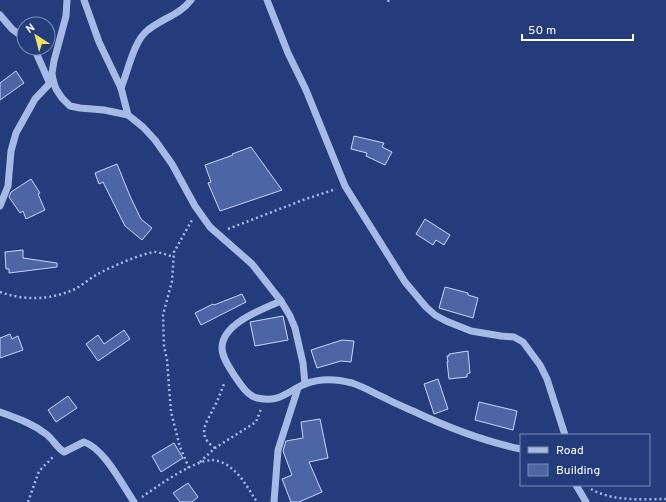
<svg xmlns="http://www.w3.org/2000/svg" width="666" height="502" viewBox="0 0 666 502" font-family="Overpass,sans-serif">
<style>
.building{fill:#4c66a5;stroke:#cad7f4}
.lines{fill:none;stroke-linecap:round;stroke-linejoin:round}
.path{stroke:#a7bae5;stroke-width:2.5;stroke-dasharray:2 3;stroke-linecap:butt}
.minor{stroke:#a7bae5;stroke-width:7}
</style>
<rect width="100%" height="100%" fill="#243c7c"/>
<g class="building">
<path d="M16,71L24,83L0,100V83Z"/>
<path d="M354,136L384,143L382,147L392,152L385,165L366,156L367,153L351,149Z"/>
<path d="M251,147L282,190L220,211L208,183L211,182L205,165L233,155L232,154Z"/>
<path d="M117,164L130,196L141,219L152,228L142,240L125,226L103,182L99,184L95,173Z"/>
<path d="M31,179L40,193L38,194L45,210L26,219L23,211L20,213L9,197L11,192Z"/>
<path d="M425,219L450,235L444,245L436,240L433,245L416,234Z"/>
<path d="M23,250V258L57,263V267L9,273V269H6L5,252Z"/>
<path d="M445,287L468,293V295L478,298L473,318L439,308Z"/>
<path d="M242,294L246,302L201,325L195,313L213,304L214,305Z"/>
<path d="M283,316L288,340L255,346L250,322Z"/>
<path d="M124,330L130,339L98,361L86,344L98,335L104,344Z"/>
<path d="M10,334L12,339L18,336L23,350L0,358V338Z"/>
<path d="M342,340L354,341L351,362L341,361L317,368L311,350Z"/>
<path d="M468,351L470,373L467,374V377L449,379L447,362H448L447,356H449V354Z"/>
<path d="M438,379L448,409L434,414L424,384Z"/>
<path d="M68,396L77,408L56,422L48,410Z"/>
<path d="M479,402L517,411L513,430L475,420Z"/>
<path d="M320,419L328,458L309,462L322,492L299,502H291L282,479L292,475L283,451L286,441L303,438L301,422Z"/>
<path d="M174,443L183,458L161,472L152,456Z"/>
<path d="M188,483L198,497L192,502H180L173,493Z"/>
</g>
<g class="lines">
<g class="path">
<path d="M388,0L390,4"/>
<path d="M228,229L303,200L336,189"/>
<path d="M0,292C25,301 51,300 75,289C83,285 90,278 98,274C108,268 145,252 156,252C162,253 168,255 173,257"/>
<path d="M215,448C212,446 208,443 206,439C200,428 210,417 214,407C219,399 221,390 225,382"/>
<path d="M200,462L215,448L256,422L261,409"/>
<path d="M189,468L180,447L171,412L167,360L164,346L163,315L172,281L174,252L192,220"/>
<path d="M591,489C614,502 641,499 666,499"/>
<path d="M142,497C158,486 192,461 212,460C218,460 227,464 231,468C242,476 249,490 257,502"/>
<path d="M28,502L39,471L54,456"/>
</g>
<g class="minor">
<path d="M67,0L66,16L54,61L52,73L53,80L56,89L62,98L70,106L80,108L104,110L128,115L143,127L155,140L172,164L195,206L210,227L252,264L281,301L290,316L295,328L303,363L305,384"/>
<path d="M84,0L99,42L121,88L128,115"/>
<path d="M267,0L288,53L306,90L345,186L405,282L426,307L435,315L446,321L471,331L501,336L514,337L523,342L540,365L547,379L565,435"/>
<path d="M0,15L12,29L24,38"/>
<path d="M34,48L50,84"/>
<path d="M121,88C128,71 134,40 148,30C161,19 181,14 191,0"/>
<path d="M0,206L8,186L11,151L16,133L35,99L53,80"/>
<path d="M281,301C263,309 222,323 222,348C222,357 229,367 234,375C240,383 247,396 257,398C280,403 286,392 305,384C320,378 337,379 352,383C364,387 374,393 385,398C394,403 404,407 413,411C449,428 482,441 521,449"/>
<path d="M0,412C16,418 32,423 46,434C53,439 56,447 64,452L84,442C104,448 123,486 134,502"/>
<path d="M576,485L586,502"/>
<path d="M274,502L278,450L298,388"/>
</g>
</g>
<rect x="520" y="434" width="130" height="52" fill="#243c7c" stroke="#7c8ab0"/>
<rect x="528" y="447" width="20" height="6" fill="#a7bae5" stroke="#7c8ab0"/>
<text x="556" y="454" font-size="12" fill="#ffffff">Road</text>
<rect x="528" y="464" width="20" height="12" fill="#4c66a5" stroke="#7c8ab0"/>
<text x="556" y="474" font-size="12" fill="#ffffff">Building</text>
<g transform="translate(36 36) rotate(324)"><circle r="19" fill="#243c7c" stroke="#7c8ab0"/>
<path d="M0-3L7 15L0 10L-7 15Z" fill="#f0de6b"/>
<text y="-6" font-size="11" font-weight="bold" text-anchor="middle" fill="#ffffff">N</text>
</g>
<path d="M522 34v6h111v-6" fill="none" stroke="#ffffff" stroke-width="2"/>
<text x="528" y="34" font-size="12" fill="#ffffff" stroke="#243c7c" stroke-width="3" paint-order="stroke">50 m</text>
</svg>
